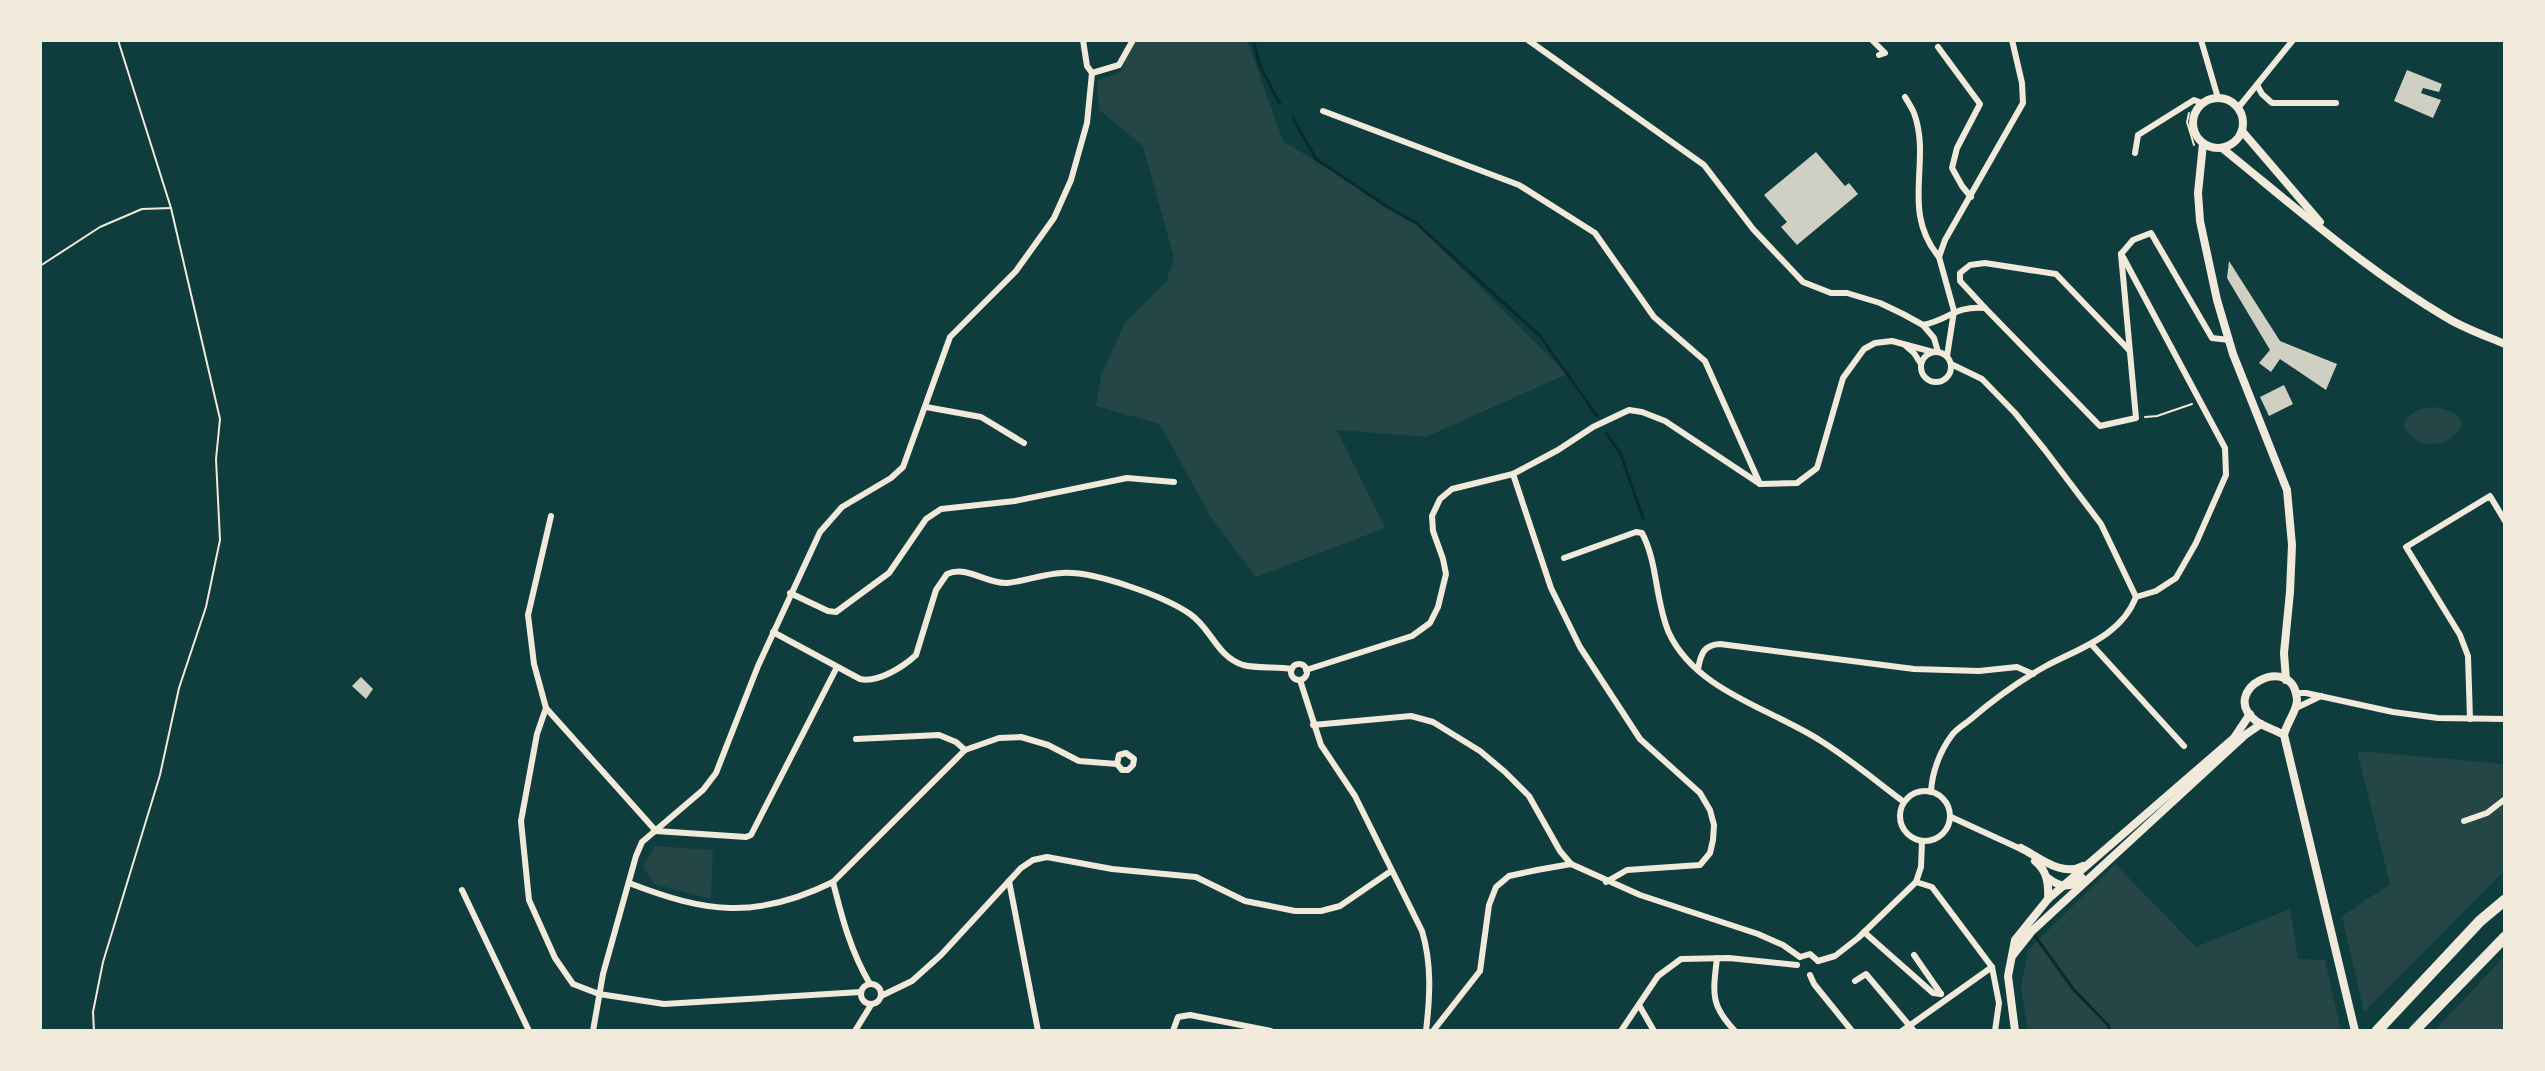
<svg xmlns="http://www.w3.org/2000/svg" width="2545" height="1071" viewBox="0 0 2545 1071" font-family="Poppins,sans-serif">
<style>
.green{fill:#244646}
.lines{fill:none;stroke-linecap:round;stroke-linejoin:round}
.stream{stroke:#0a2a2b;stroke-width:3}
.building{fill:#cfcfc3}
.path{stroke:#f1e9da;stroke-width:2}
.minor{stroke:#f1e9da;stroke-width:6}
.tertiary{stroke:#f1e9da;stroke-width:8}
.motorway{stroke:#f1e9da;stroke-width:11}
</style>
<rect width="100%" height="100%" fill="#0f3d3e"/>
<g class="green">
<path d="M1133,40H1247L1283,141L1416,223L1567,374L1426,437L1337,430L1385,528L1256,577L1209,514L1160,424L1096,406L1101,376L1125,323L1166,282L1174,258L1143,146L1099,110L1097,80L1121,72Z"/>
<path d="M2433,407C2501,416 2428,471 2404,427C2407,412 2418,409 2433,407Z"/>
<path d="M2357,751L2505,764V870L2364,1012L2342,916L2390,884Z"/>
<path d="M655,846L713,850L711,899L654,884L643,867Z"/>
<path d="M2115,864L2196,947L2290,909L2298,959L2325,960L2341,1031H2028L2021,987L2028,950Z"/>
<path d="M2505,956V1031H2434Z"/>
</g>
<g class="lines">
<g class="stream">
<path d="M1253,40L1260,66L1280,104"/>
<path d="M1293,118L1316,159L1389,208L1416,223L1540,336L1597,416"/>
<path d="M1607,434L1621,455L1643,518"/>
<path d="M2035,936L2074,990L2108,1025L2110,1031"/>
</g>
</g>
<g class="building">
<path d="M2407,70L2442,84L2439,92L2423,88L2421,93L2441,100L2433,118L2394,101Z"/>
<path d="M1816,152L1845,186L1849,183L1858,194L1797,245L1781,227L1787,222L1764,195Z"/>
<path d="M2229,261L2280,341L2337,364L2326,390L2280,359L2271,372L2259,363L2270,350L2227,278Z"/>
<path d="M2284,385L2293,404L2269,416L2260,397Z"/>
<path d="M361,677L373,689L366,699L352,686Z"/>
</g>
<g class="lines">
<g class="path">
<path d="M2189,113L2187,122L2194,145"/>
<path d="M40,266L100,227L142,209L171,208"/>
<path d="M2145,417L2157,416L2192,404"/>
<path d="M94,1031L93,1012L103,962L160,775L179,688L206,607L220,540L216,459L220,419L171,208L118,40"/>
</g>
<g class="minor">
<path d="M1083,40L1087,66L1092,73"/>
<path d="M1528,40L1704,165L1753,229L1803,282L1831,293H1847L1880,303L1903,314L1923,325L1934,338L1938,352"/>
<path d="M1872,40L1885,53L1879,55"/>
<path d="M2201,40L2218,98"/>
<path d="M1938,47L1980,104L1957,148L1952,168L1962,186L1971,197"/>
<path d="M1092,73L1119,65L1133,40"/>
<path d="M2257,85L2262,94L2272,103H2336"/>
<path d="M1905,97C1908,102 1912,108 1914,113C1932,162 1900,210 1939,257"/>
<path d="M2238,108L2293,40"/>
<path d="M1323,111L1519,185L1595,233L1654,317L1705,361L1760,484"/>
<path d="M2135,153L2138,135L2194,100L2202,103"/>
<path d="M2121,254L2133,240L2151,233L2212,338L2229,340"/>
<path d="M2123,257L2225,448L2226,475L2196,543L2176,578L2156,591L2136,597"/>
<path d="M1985,308L1960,281V273L1970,265L1985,263L2056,274L2129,350"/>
<path d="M1923,325C1951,319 1953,306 1985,308L2100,426L2136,418L2121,254"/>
<path d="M1906,346L1914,353L1921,364"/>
<circle cx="1936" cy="367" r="15"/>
<path d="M1947,356L1954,311L1939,257L1945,240L2023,103L2022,83L2012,40"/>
<path d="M1951,364L1982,379L2015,413L2045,450L2101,524L2136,597"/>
<path d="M926,407L981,417L1024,443"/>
<path d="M1513,474L1551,588L1580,647L1640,739L1700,793L1710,810L1714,825L1713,840L1710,853L1700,865L1627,870L1606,882"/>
<path d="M551,516L528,615L534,664L546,708L656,831"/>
<path d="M1564,558L1636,532L1642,533C1658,563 1655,601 1669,633C1696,691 1772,709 1821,741C1850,759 1877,782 1904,802"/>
<path d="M790,593L828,611L836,612L889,573L926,519L941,509L1015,501L1127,478L1174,482"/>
<path d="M773,632L860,679C878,683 903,667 916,655L936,590L947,574C967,565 986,584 1007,583C1025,581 1043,574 1062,573C1094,571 1164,596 1190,614C1211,628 1217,657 1243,665C1258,669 1276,666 1292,669"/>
<path d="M2092,645L2184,746"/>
<circle cx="1299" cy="672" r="8"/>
<path d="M1698,669C1701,653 1704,645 1720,644L1914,669L1979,671L2017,667L2033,674"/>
<path d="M1306,670L1412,636L1430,623L1438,607L1446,574L1443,559L1433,531L1432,516L1440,499L1452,489L1513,474L1558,450L1593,427L1629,410L1642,412L1665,421L1760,484L1797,483L1817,468L1843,378L1864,349L1875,343L1892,341L1933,352"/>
<path d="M1300,680L1321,745L1355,796L1422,931C1432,964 1430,997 1426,1031"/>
<path d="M2295,693H2306L2393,712L2438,718L2505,719"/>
<path d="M546,708L537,734L521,821L529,900L555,958L573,984L599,994L664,1004L861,992"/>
<path d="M2296,708L2321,696"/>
<path d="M2470,719L2468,656L2460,635L2406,547L2490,496L2505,521"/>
<path d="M1313,725L1411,716L1433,722L1480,751L1505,772L1529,796L1560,851L1571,864"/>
<path d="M965,750L999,738L1021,737L1048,745L1079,761L1117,764L1119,755L1126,753L1134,759L1133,765L1128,770H1122L1117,764"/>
<circle cx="1925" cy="816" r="25"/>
<path d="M1931,792C1932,772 1940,751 1952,735C1956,729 1965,724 1971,719C1994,699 2019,681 2046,666C2080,648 2121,636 2136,597"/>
<path d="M1951,817L2023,850"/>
<path d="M2464,821L2487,813L2505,799"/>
<path d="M656,831L746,837L751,835L837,667"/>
<path d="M1009,881L1038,1031"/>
<path d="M833,882C842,918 851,952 870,984"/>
<path d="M1916,882L1932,887L1992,967L1999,1003L1995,1031"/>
<path d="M629,883C706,913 756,920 833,882L965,750L956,742L939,735L856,739"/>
<path d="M462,890L529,1031"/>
<path d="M1864,932L1933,993L1941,994"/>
<path d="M1914,955L1941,994"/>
<path d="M1800,957L1810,954L1818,961"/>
<path d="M1717,958C1713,993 1710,1005 1735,1031"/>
<path d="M1818,961L1835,956L1858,938L1916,882L1921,867L1922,841"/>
<path d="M1810,975L1814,984L1852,1031"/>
<path d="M1855,981L1866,974L1914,1031"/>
<circle cx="871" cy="994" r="10"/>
<path d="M881,996L912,981L941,955L1021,868L1033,860L1047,857L1112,869L1196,877L1245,901L1295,911H1321L1340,906L1391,871"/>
<path d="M1639,1005L1654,1031"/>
<path d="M593,1031L603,974L636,856L642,842L703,790L716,773L758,666L820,532L842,507L891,478L903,467L950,337L1016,271L1054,218L1071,180L1087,123L1092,73"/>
<path d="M855,1031L871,1005"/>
<path d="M1173,1031L1178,1017L1190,1015L1271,1031"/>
<path d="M1433,1031L1480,971L1489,905L1496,887L1509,876L1537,870L1571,864L1640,895L1758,934L1783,945L1800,957"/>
<path d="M1621,1031L1658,976L1681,959L1729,958L1797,965"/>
<path d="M1902,1031L1992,967"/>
</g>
<g class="tertiary">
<circle cx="2218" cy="123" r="25"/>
<path d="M2242,131L2320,222"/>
<path d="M2203,144L2198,193L2200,221L2217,300L2233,354L2287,490L2292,545L2290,592L2284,653L2286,680"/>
<path d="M2222,148C2295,207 2367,271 2449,319C2466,329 2486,336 2505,344"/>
<path d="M2284,735C2276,730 2264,727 2256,721C2216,690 2294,650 2297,700C2297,711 2287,722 2284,735L2355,1031"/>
<path d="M2021,848C2040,858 2062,877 2083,866"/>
<path d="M2035,861C2047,871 2049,883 2048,899"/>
<path d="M2048,878C2059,887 2071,889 2082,878"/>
<path d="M2013,955L2032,931L2245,735L2261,724"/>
<path d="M2015,1031L2008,976L2015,940L2048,899L2234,738L2250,714"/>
</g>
<g class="motorway">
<path d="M2377,1031L2480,921L2505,900"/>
<path d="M2414,1031L2505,937"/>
</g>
</g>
<rect width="2545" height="1071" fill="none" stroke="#f1e9da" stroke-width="84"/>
</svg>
